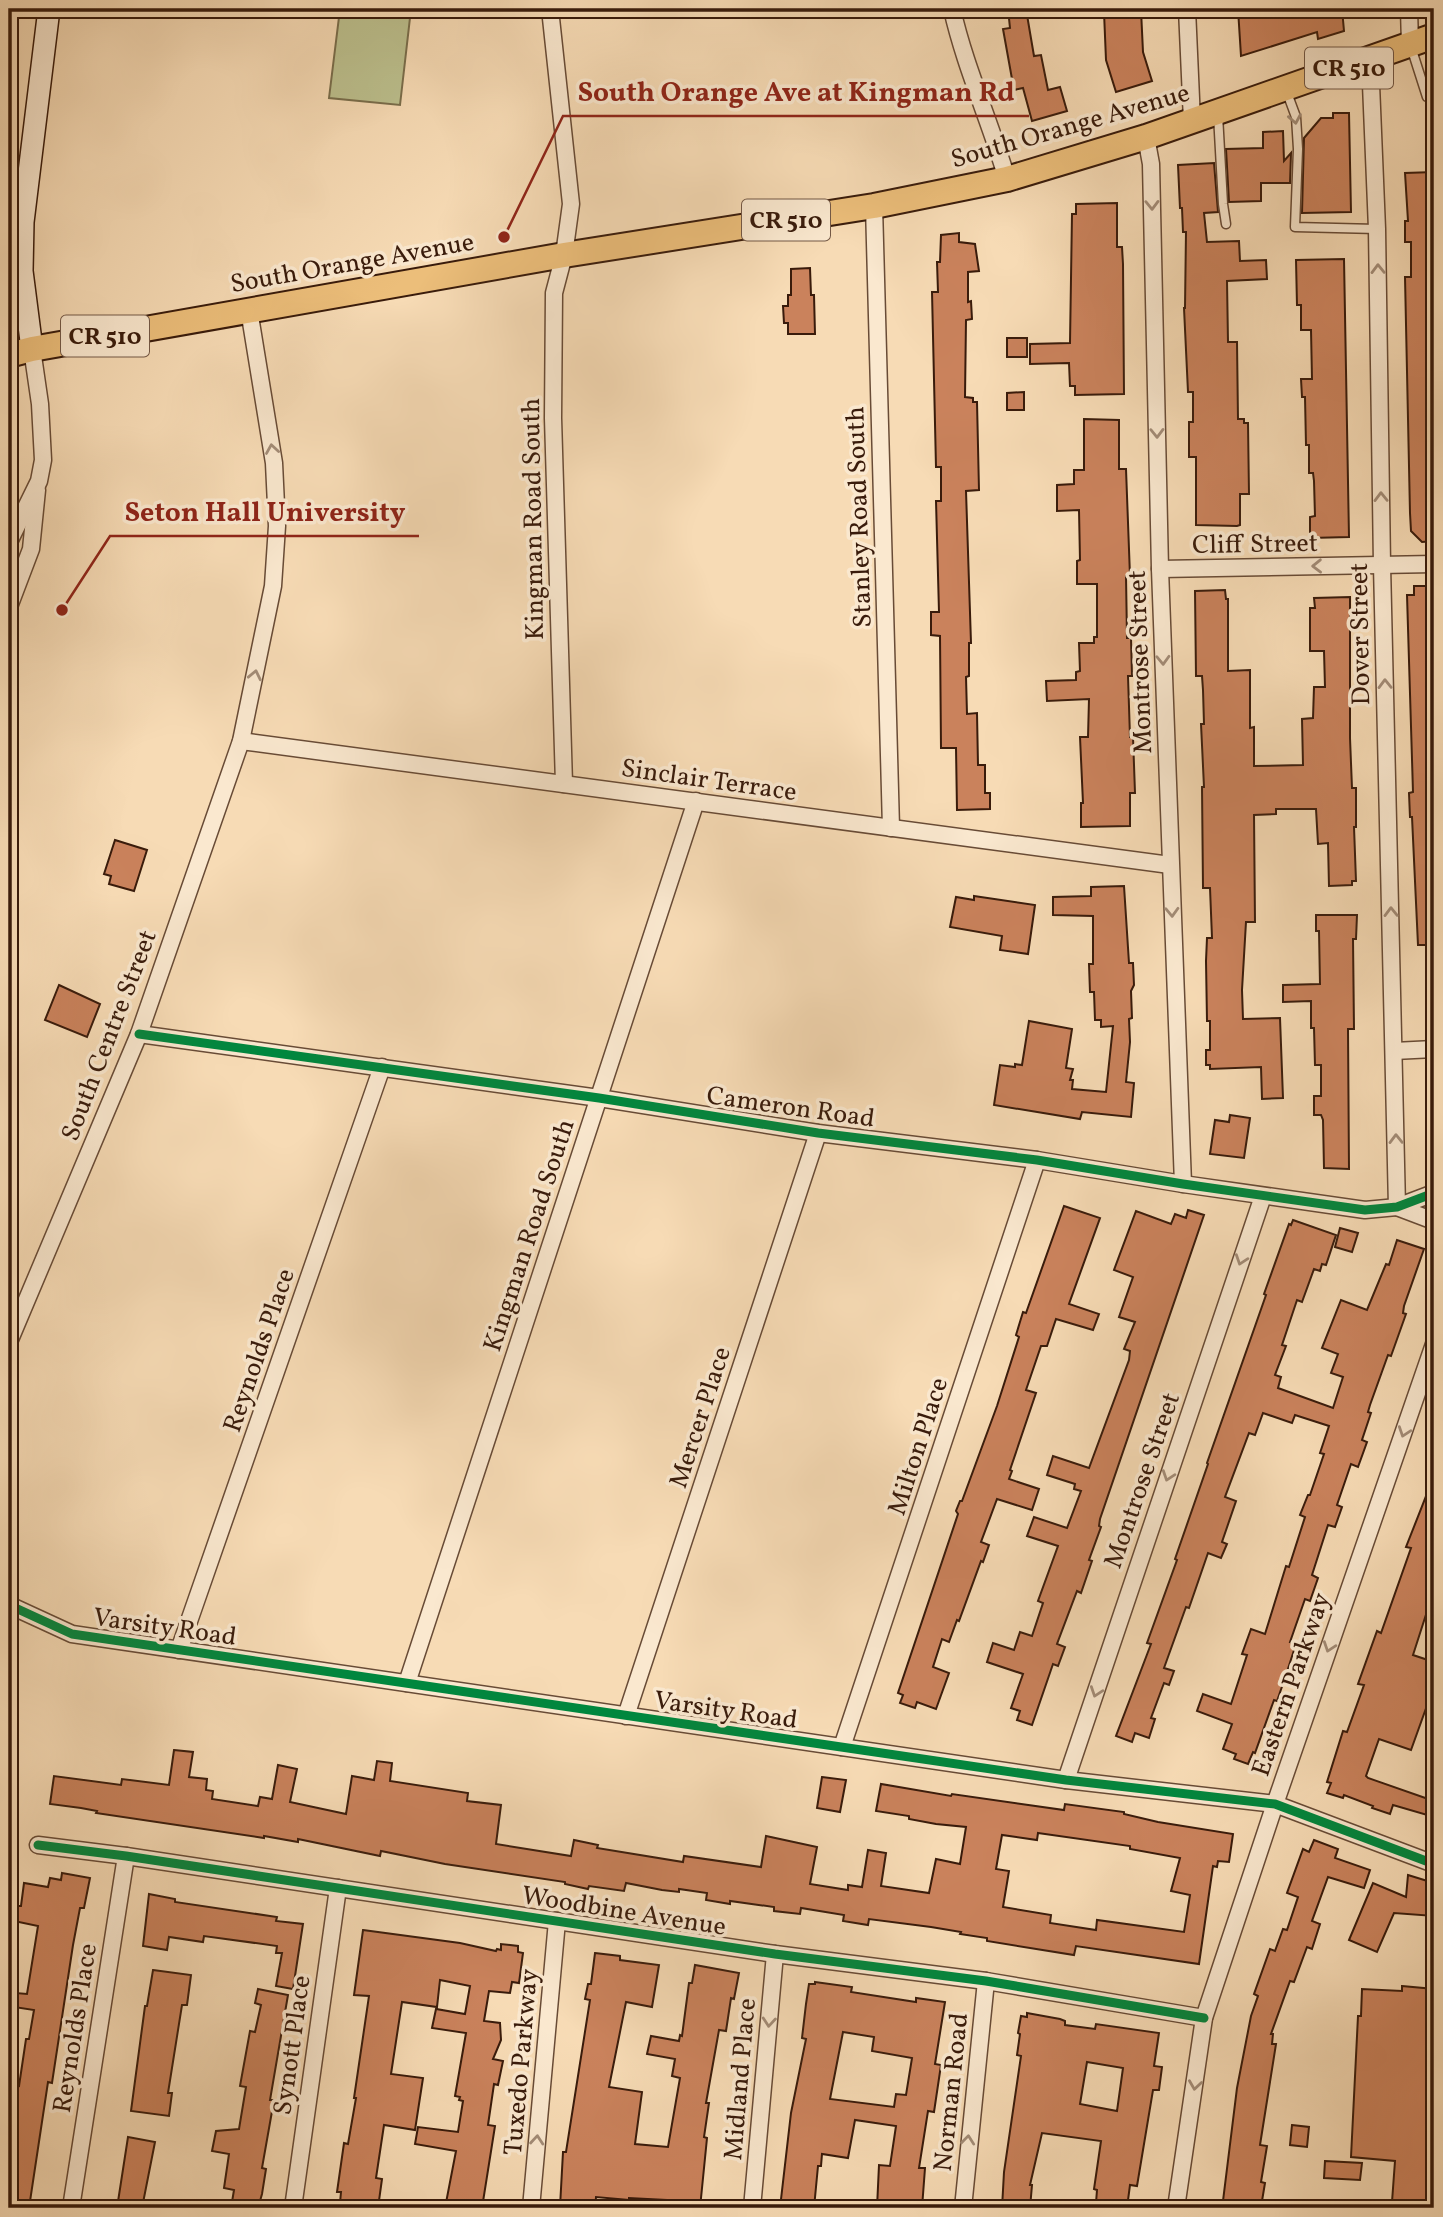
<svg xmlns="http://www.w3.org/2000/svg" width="1443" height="2217" viewBox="0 0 1443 2217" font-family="Vollkorn,serif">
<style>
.green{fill:#bcc08e;stroke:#7a6e4c;stroke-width:2}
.building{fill:#ca825c;stroke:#391b0b;stroke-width:2;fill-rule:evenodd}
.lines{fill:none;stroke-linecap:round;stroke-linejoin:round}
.lane-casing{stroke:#684b36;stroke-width:11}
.street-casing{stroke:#684b36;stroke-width:19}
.secondary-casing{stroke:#391b0b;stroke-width:24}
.primary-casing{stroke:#391b0b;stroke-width:28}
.lane{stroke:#fae8cf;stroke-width:8}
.street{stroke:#fae8cf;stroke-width:16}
.secondary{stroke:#fae8cf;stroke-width:21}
.primary{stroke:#ecbe7a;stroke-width:24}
.cycleway-casing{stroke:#fae8cf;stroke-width:13}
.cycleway{stroke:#00873e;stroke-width:9}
.oneway{stroke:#a38c77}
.labels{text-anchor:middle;stroke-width:7;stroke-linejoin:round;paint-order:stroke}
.shield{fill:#fae8cf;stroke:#735846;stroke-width:2}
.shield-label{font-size:24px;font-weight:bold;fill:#391b0b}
.street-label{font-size:26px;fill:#391b0b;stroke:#fae8cf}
.leader{fill:none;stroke:#8f2418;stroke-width:2.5}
.callout-dot{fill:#8f2418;stroke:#fae8cf;stroke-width:2.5}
.callout-label{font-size:28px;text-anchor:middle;font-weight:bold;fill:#8f2418;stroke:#fae8cf;stroke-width:7;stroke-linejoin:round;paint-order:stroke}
</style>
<rect width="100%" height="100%" fill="#f7dbb5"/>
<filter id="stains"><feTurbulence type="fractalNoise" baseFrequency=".00286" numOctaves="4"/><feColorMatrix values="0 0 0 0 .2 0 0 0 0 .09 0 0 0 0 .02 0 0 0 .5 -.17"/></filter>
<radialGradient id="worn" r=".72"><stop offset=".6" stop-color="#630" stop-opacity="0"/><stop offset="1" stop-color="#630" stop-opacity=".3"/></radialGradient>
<path class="green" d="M340,9H411L400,105L329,98Z"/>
<g class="building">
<path d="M1008,9H1026L1034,56L1041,55L1048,90L1060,87L1067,111L1032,121L1023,88L1014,90L1003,29L1010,28Z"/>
<path d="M1238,9H1342L1344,31L1318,39L1317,32L1241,56Z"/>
<path d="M1141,10L1143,52L1152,81L1116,92L1106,60L1104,12Z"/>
<path d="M1333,113H1349L1351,212L1302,213L1304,138L1321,118H1333Z"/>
<path d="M1283,131L1284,161L1291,153L1290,183H1261V201L1229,202L1226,149L1263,148V132Z"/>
<path d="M1214,163L1218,212L1204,213L1207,242L1239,241L1240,261L1266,260L1267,279L1227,281L1228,342H1237L1238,419H1244V423H1248L1249,494H1240V525L1237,526L1196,525V457H1189V422H1193V392H1188L1184,308H1185L1186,232H1183L1182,208H1180L1178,165Z"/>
<path d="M1434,172V541L1422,542L1411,531L1410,513L1405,277H1411V242H1405V221H1408L1405,173Z"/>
<path d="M1117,203V247H1122L1123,264L1124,394L1075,395V386H1070L1069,363L1030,364V344L1070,343L1072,214H1076V204Z"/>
<path d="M959,233V242L975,244L979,271L968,272V302L971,301L972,319L966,320L965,397L973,398V402H977L979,490L966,491L971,643H969V676L966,677L967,714L977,713L978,765H985V793H990V809L957,810L956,748H941L940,636L931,635V612H939L936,501H941V467H936L932,292H938L937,262H940L941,235Z"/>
<path d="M1344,259L1349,537L1310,538V517L1315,516L1314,481L1313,473H1309V445H1306L1305,397H1302L1301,379H1312L1311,330H1301V305H1297L1296,260Z"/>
<path d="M810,268L811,295H814L815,334H788V323H784L783,306H788V295H791V269Z"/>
<rect x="1007" y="338" width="20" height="19"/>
<path d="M1024,392V410H1007V393Z"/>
<path d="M1084,419L1119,420V469H1126L1130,576H1126L1127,638H1131L1132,676H1128L1130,737H1133L1135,793H1130V826L1081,827V803H1083L1080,737H1088L1089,699L1047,701L1046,681L1076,680V672L1080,671L1079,643H1094V637H1097V584H1077V561L1080,560L1079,510L1057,511V485L1074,484V470H1084Z"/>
<path d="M1414,586H1434V945H1418L1412,817H1410L1409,793L1413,792L1407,595H1414Z"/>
<path d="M1225,590L1226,599H1228V671L1250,670V728L1254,727V766L1303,765L1302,719L1313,718L1314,687H1325L1324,651H1310V608H1315L1314,598L1350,597V738L1352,788H1356V827H1354L1356,881H1352V885L1329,886L1328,843L1318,844L1316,809H1276V814L1254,815L1255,922H1246L1242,990L1243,1019L1280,1018L1283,1098L1262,1099L1261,1067L1210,1069V1065H1206V1050H1210V1021H1207L1206,961L1207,938H1212L1210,888H1203L1202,787H1204L1201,724H1204L1203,690L1202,676H1196L1195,591Z"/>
<path d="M115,840L147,850L134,891L109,884L111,876L104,874Z"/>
<path d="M1124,886L1129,963H1133L1134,985L1131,991L1132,1018L1129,1019L1130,1042L1126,1082L1134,1083L1131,1117L1082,1112L1080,1119L994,1105L1000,1065L1015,1067V1064L1022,1065L1029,1021L1072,1029L1066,1068L1073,1069L1070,1080H1073L1072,1089L1106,1092L1113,1026L1101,1027V1020H1095L1094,992H1090L1089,964H1093V916L1053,915V897L1091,896V887Z"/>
<path d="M974,896L1035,905L1028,954L1000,950L1002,936L950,927L956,897L974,900Z"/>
<path d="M1316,915H1357L1356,939H1353L1354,1029H1348L1349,1169L1324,1168L1323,1120L1321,1115H1314V1096H1321V1065H1315L1314,1028H1311V1001L1283,1002V985L1320,984L1319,931H1316Z"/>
<path d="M59,985L100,1004L87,1037L45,1020Z"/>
<path d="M1230,1115L1250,1118L1244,1158L1210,1154L1215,1120L1229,1122Z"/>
<path d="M1064,1206L1100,1218L1069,1304L1099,1314L1093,1330L1056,1319L1047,1346H1041L1026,1390L1036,1393L1010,1470L1012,1471L1009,1479L1039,1489L1032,1510L997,1499L981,1542L989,1545L983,1562L981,1561L959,1621L957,1620L949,1642L942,1639L933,1667L949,1673L936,1709L917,1702L915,1708L900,1703L903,1695L898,1693L958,1514L956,1511L960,1501H962L997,1406L1019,1337L1016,1335L1023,1312L1026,1313Z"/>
<path d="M1188,1210L1204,1215L1100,1519L1099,1526L1101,1527L1089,1560L1092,1561L1081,1593L1077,1591L1057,1644L1065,1647L1058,1666L1053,1664L1032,1725L1017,1720L1020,1711L1011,1708L1023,1674L987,1662L993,1643L1014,1650L1020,1632L1032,1636L1043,1603L1038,1601L1058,1546L1027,1536L1034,1517L1067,1528L1081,1491L1074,1489L1075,1484L1047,1475L1053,1456L1089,1468L1129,1360L1130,1351L1124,1349L1135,1322L1119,1317L1133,1277L1114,1270L1136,1211L1171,1224L1175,1214L1186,1218Z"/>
<path d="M1293,1220L1336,1235L1326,1265L1322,1264L1320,1271L1314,1269L1302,1302L1297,1300L1282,1345L1286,1346L1275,1375L1281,1377L1278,1388L1333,1408L1343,1377L1331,1373L1338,1354L1322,1348L1341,1300L1367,1310L1386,1264L1389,1265L1397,1240L1424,1249L1404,1306L1403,1313L1406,1314L1391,1356L1388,1355L1370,1405L1368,1412L1371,1413L1362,1440L1367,1442L1358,1467L1351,1464L1337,1505L1342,1507L1335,1527L1328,1525L1312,1575L1318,1578L1310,1601L1305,1599L1290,1642L1296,1644L1285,1678L1277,1701L1274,1700L1255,1753L1253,1752L1248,1764L1234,1759L1236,1754L1223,1749L1232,1724L1197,1711L1203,1694L1231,1704L1247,1655L1242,1654L1251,1629L1265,1634L1286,1566L1289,1567L1305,1517L1300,1515L1308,1495H1310L1324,1454L1320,1453L1329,1426L1295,1415L1292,1423L1263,1413L1255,1435L1249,1433L1225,1497L1236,1501L1222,1542L1227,1544L1221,1558L1208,1553L1189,1608L1186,1607L1164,1668L1174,1671L1169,1685L1164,1683L1151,1718L1155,1719L1149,1738L1135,1733L1132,1742L1116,1736L1151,1644L1147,1643L1177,1560L1175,1559L1208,1464L1207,1463L1266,1295L1264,1294L1289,1224L1291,1225Z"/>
<path d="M1340,1228L1358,1233L1352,1252L1335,1247Z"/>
<path d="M1432,1481L1434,1482V1599H1431L1413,1655L1434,1662V1686L1411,1750L1379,1739L1366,1776L1368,1778L1434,1801V1817L1393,1805L1390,1814L1372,1808L1373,1806L1344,1795L1343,1798L1327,1793L1331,1783L1327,1782L1343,1731L1347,1732L1364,1685L1358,1684L1377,1631L1381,1633L1411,1548L1406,1547Z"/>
<path d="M174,1750L193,1752L189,1777L207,1779L206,1790L213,1791L212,1799L258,1806L260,1797L272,1799L278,1765L297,1769L290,1802L346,1814L352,1776L374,1780L377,1761L392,1763L390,1781L468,1793L467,1801L501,1805L496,1844L571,1856L574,1840L598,1845L597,1848L683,1862L684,1856L761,1867L766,1836L817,1847L810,1884L848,1890V1885L862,1887L868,1850L886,1853L881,1886L929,1893L936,1859L960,1864L966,1827L936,1824L909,1819V1816L876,1811L881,1784L951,1796L952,1794L1064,1810L1065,1804L1124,1812V1814L1158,1822L1233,1834L1229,1862L1218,1861L1217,1867L1213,1866L1199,1964L1076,1946L1074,1955L987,1941V1938L960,1934L961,1932L931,1927L869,1919L868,1925L843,1921L844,1915L801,1908L800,1914L774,1911V1907L730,1901V1904L706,1900L707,1893L679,1889V1892L662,1890L626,1883L624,1891L589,1886L588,1889L565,1884V1882L445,1864L381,1851L380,1856L298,1839V1842L264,1836V1838L96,1813L97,1811L81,1808L50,1804L54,1776L121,1785L122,1779L169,1785ZM1038,1833L1130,1846V1849L1180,1858L1171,1891L1190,1895L1184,1932L1097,1920L1096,1930L1050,1923L1051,1915L1003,1907L1009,1871L996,1869L1002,1835L1037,1840Z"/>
<path d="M822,1777L846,1780L840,1812L817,1808Z"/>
<path d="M1314,1840L1338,1849L1335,1858L1370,1870L1364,1888L1328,1877L1312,1921L1320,1924L1312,1949L1307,1947L1294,1982L1290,1981L1271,2034H1273L1272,2044H1276L1260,2145L1267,2146L1261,2182L1265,2183L1261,2207L1223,2201L1237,2088L1251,2016L1258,1996L1254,1994L1270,1949L1275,1951L1283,1929L1287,1930L1298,1897L1287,1893L1303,1849L1309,1852Z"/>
<path d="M62,1873L90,1878L84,1908H80L73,1945L52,2083L48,2082L29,2208H18L9,2207V2084L19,2086L26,2039H29L34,2010L14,2007L16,1993L27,1994L38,1926L14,1921L18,1906H21L24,1883L48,1887L50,1878L61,1880Z"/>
<path d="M1408,1875L1434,1883V1916L1394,1913L1377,1952L1349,1940L1373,1883L1406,1897Z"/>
<path d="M149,1894L175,1899V1902L277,1917L276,1921L303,1924L293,1989L276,1986L282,1953H276L277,1946L204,1936L203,1942L169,1937L167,1950L143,1946Z"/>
<path d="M363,1930L460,1943L496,1951L497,1949L501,1950V1944L518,1946V1952L523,1953L519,1983L512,1982L510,1993L489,1991L484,2021L500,2023L501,2040L493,2059L503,2061L498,2085L494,2084L488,2125L495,2126L482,2208H445L456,2151L415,2144L418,2127L458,2132L463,2101L459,2100L460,2097L455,2096L466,2033L432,2028L436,2009L465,2014L470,1986L440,1980L437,2007L402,2002L391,2074L423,2078L415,2130L384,2125L376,2178L382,2179L378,2208L340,2203L341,2192H337L344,2143L348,2144L356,2098H354L369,1996L354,1995Z"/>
<path d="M595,1953L620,1956V1960L659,1965L652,2007L626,2002L609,2087L642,2092L635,2144L668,2147L680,2078L672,2076L675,2059L647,2054L651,2036L679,2041L680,2035L682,2036L689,1983H692L695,1965L739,1973L734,1999L731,1998L726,2031L719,2030L714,2058L706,2103H709L704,2137L707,2138L700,2208H665L666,2200L629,2198V2200L596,2197L595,2208L560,2207L563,2152H566L590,2000L585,1999L588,1984H591Z"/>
<path d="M153,1970L191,1975L187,2005H182L168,2093H172L169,2116L131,2111L145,2006H147Z"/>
<path d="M815,1982L852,1987L851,1992L916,2002V1998L945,2002L935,2064L941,2065L934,2112L928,2111L919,2168H925L922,2208H877L879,2165L890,2166L896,2126L855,2120L848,2158L822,2154L821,2166H818L814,2208H780L791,2113L806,2039L802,2038L806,2004L809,1984H815ZM843,2032L874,2037L872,2051L912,2058L906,2095L896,2094L894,2107L830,2099Z"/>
<path d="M1402,1986L1434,1989V2205L1392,2202L1395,2161L1351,2157L1358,2016H1361L1362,1989L1402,1991Z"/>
<path d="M258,1989L288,1995L270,2100H274L262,2168L266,2169L262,2194L258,2208H231L234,2190L224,2188L229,2154L212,2151L216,2131L239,2129L246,2087L240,2086L250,2031L255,2032L261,2005L255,2003Z"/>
<path d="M1027,2013L1060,2019L1065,2021V2025L1095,2029L1096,2024L1159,2033L1154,2066L1162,2067L1159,2090H1153L1137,2186L1130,2185L1127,2208H1100L1101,2203H1096L1097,2190L1094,2189L1101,2141L1042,2133L1030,2185H1032L1030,2208H1002L1004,2172L1021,2056L1017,2055L1020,2034L1018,2033L1021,2016L1027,2017ZM1087,2062L1123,2068L1117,2111L1080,2104Z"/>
<path d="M1292,2125L1309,2127L1307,2147L1290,2145Z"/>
<path d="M128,2137L155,2142L142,2208H117Z"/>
<path d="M1325,2161L1362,2163L1360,2180L1324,2178Z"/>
</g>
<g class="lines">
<g class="lane-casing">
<g id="lane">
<path d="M1411,47L1427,97L1434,99"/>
<path d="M1286,90L1296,117L1298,149L1295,227L1377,229"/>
<path d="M1218,115L1223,204L1226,224"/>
<path d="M9,1767L11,1771L9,1788"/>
</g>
</g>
<g class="street-casing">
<g id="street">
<path d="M550,9L571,204L564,255L554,293L553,418L564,784"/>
<path d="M952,9C965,67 990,121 1007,179"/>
<path d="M1187,9L1192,121"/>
<path d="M1409,9L1410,44"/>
<path d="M1370,60L1377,229L1382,565L1397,1207"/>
<path d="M1146,137L1151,164L1160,569L1183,1184"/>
<path d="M874,206L891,828"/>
<path d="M9,542L39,481L43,460L40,404L32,349"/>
<path d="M1160,569L1434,564"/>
<path d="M9,607L31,549L37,490"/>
<path d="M241,741L1170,865"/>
<path d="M139,1034L599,1098L818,1133L1037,1160L1183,1184L1365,1210L1397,1207L1434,1193"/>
<path d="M1394,1051L1434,1049"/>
<path d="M1397,1207L1434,1221"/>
<path d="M9,1342L139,1034L241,741L273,586L277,526L274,463L249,310"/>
<path d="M9,1605L72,1634L1066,1780L1275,1804L1434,1864"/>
<path d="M179,1650L382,1067"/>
<path d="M407,1683L696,801"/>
<path d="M626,1716L818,1133"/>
<path d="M842,1747L1037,1160"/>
<path d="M1066,1780L1263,1196"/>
<path d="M38,1845L126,1856L775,1954L986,1981L1204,2018"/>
<path d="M71,2208L126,1856"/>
<path d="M293,2208L338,1888"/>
<path d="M531,2208L557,1921"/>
<path d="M752,2208L775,1954"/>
<path d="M963,2208L986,1981"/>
<path d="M1176,2208L1204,2018L1275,1804L1434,1344"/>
</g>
</g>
<g class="secondary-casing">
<path id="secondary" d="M32,349L22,271L23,222L49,9"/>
</g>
<g class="primary-casing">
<path id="primary" d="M9,355L32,349L564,255L874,206L1007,179L1146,137L1434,36"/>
</g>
<use href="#lane" class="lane"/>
<use href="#street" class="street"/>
<use href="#secondary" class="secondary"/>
<use href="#primary" class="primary"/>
<g class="cycleway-casing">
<g id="cycleway">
<path d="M139,1034L599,1098L818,1133L1037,1160L1183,1184L1365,1210L1397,1207L1434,1193"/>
<path d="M9,1605L72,1634L1066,1780L1275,1804L1434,1864"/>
<path d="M38,1845L126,1856L775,1954L986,1981L1204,2018"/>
</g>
</g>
<use href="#cycleway" class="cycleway"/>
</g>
<defs><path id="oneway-chevron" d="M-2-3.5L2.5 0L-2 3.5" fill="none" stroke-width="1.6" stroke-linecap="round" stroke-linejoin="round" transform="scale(1.75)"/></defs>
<g class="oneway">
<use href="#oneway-chevron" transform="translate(1295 119) rotate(80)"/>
<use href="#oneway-chevron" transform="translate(1152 205) rotate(89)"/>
<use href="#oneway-chevron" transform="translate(1378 269) rotate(-91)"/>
<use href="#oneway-chevron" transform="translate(1157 433) rotate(89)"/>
<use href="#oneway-chevron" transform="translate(272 449) rotate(-99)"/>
<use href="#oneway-chevron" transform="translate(1381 497) rotate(-91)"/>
<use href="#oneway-chevron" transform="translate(1317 566) rotate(179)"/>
<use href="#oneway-chevron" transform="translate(1163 660) rotate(88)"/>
<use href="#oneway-chevron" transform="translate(255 675) rotate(-78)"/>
<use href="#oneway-chevron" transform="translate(1385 684) rotate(-91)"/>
<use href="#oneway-chevron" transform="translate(1172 912) rotate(88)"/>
<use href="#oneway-chevron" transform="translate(1391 912) rotate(-91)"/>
<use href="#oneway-chevron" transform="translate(1396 1139) rotate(-91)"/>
<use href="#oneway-chevron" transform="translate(1241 1260) rotate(109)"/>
<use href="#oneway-chevron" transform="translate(1404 1432) rotate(109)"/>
<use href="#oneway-chevron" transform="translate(1168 1476) rotate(109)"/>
<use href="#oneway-chevron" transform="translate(1329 1647) rotate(109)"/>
<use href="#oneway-chevron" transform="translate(1096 1692) rotate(109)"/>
<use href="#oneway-chevron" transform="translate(769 2022) rotate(95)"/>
<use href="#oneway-chevron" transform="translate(1195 2085) rotate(98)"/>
<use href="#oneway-chevron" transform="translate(537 2140) rotate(-85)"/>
<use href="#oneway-chevron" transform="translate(968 2140) rotate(-84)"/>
</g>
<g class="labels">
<g class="shield">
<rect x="1305" y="47.5" width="88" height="41" rx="5"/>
<rect x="742" y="199.5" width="88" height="41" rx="5"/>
<rect x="61" y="315.5" width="88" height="41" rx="5"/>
</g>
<g class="shield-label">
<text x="1349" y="76">CR 510</text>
<text x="786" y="228">CR 510</text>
<text x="105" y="344">CR 510</text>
</g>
<g class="street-label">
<text transform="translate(1070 125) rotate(-16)" y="9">South Orange Avenue</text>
<text transform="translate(352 262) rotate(-10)" y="9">South Orange Avenue</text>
<text transform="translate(858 517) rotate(-92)" y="9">Stanley Road South</text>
<text transform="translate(532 519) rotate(-91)" y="9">Kingman Road South</text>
<text transform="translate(1255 543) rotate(-1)" y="9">Cliff Street</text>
<text transform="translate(1359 634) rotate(-91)" y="9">Dover Street</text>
<text transform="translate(1139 662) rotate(-92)" y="9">Montrose Street</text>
<text transform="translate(709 779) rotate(8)" y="9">Sinclair Terrace</text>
<text transform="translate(108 1035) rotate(-69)" y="9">South Centre Street</text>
<text transform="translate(791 1106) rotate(8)" y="9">Cameron Road</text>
<text transform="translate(528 1235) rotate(-72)" y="9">Kingman Road South</text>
<text transform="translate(258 1350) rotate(-71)" y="9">Reynolds Place</text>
<text transform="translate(699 1417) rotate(-72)" y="9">Mercer Place</text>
<text transform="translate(917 1446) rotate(-72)" y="9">Milton Place</text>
<text transform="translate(1141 1480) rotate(-71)" y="9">Montrose Street</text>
<text transform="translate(165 1626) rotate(8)" y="9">Varsity Road</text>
<text transform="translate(1290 1684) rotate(-71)" y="9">Eastern Parkway</text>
<text transform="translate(726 1709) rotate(8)" y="9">Varsity Road</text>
<text transform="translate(624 1910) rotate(9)" y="9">Woodbine Avenue</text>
<text transform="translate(74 2028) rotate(-81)" y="9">Reynolds Place</text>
<text transform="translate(291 2045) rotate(-82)" y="9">Synott Place</text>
<text transform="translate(520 2062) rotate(-85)" y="9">Tuxedo Parkway</text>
<text transform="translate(739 2079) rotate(-85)" y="9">Midland Place</text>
<text transform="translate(950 2092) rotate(-84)" y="9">Norman Road</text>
</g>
</g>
<path class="leader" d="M504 237L563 116H1029M62 610L110 536H419"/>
<g class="callout-dot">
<circle cx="504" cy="237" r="7"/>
<circle cx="62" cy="610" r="7"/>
</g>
<g class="callout-label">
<text x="796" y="101">South Orange Ave at Kingman Rd</text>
<text x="265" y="521">Seton Hall University</text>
</g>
<rect width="1443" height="2217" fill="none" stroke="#f7dbb5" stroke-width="35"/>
<rect x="10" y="10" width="1422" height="2196" fill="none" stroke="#391b0b" stroke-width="3.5"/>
<rect x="18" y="18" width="1408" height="2182" fill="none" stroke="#391b0b" stroke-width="2"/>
<rect width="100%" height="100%" filter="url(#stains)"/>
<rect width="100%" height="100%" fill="url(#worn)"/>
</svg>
